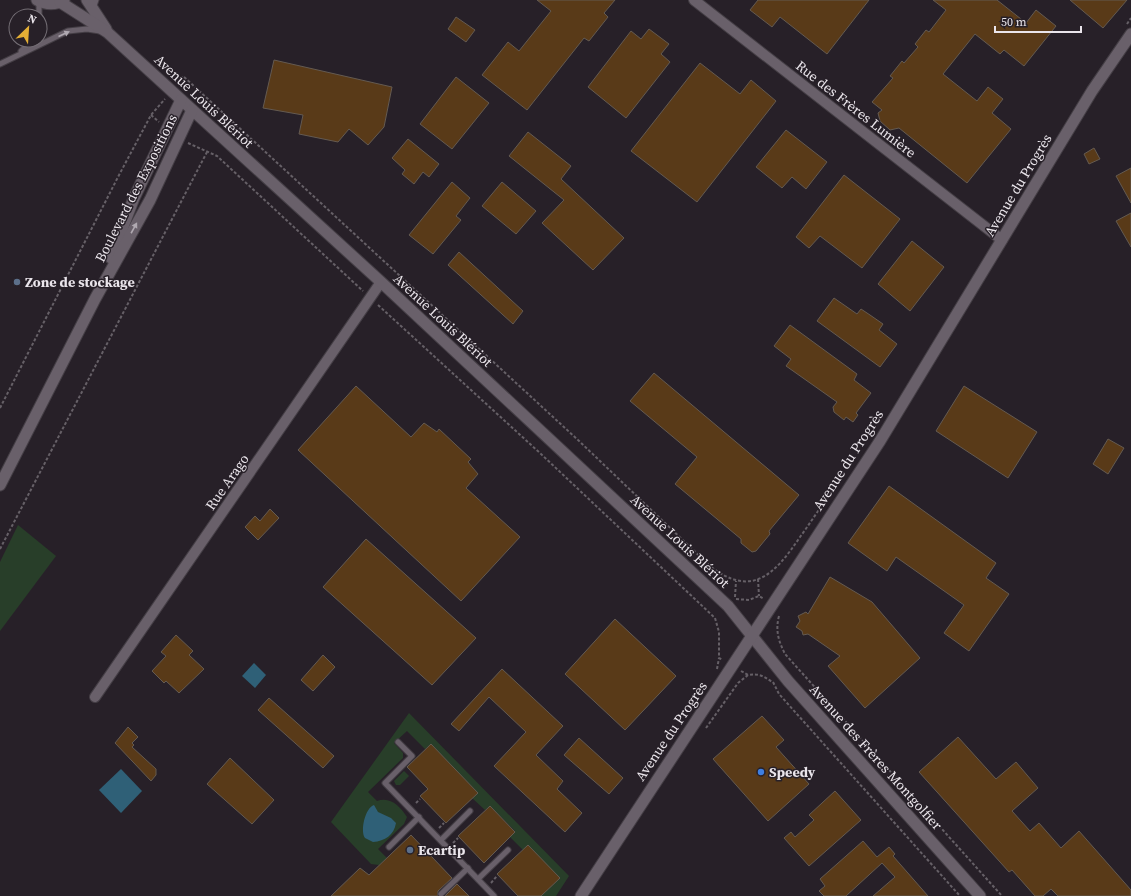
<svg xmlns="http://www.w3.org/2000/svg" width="1131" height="896" viewBox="0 0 1131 896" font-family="'Source Serif 4',serif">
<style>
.green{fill:#283e29}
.water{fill:#2f6077}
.building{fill:#593a18;stroke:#645a51}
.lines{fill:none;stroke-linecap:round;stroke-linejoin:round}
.service-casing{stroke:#443e45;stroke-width:7}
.minor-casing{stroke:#443e45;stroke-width:12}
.tertiary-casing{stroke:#443e45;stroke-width:13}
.path{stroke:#666067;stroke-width:2;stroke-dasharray:3 2;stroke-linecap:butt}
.service{stroke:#69606a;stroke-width:5}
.minor{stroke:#69606a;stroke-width:10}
.tertiary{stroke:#69606a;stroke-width:11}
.oneway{fill:#b0a9b1}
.service-dot{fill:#5c6f8a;stroke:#272028;stroke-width:1.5}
.shop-dot{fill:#3f7fe0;stroke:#272028;stroke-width:1.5}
.labels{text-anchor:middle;stroke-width:3;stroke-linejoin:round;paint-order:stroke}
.street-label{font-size:14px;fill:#eae5eb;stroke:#272028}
.poi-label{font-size:14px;font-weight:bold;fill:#eae5eb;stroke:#272028;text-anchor:start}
</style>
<rect width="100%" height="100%" fill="#272028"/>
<g class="green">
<path d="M18,525L56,556L0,631V562Z"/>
<path d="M409,713L569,876L556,896H541L559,878L528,845L523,850L510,837L515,831L490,806L485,810L472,798L477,792L431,744L425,749L407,731L394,743L403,753V758L368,792L377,801C390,796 400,806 407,817L404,824L378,849L387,858L379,865L371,864L331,822Z"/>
<path d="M404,771L409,776L400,785H396L394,781Z"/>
</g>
<g class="water">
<path d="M254,663L266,675L255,688L242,676Z"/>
<path d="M121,769L142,791L121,813L99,790Z"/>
<path d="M374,805L378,812L391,818L396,823C394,835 385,841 373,842L365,838C360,831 365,808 374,805Z"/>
</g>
<g class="building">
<path d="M537,0H615L604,13L608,17L589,41L584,38L527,110L482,75L508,42L519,51L551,11Z"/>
<path d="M758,0H869L827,54L780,17L772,27L750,10Z"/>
<path d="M933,0H997L1026,23L1036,10L1056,26L1024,66L1004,50L1000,54L975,34L943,74L977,101L988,87L1003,99L992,113L1011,129L967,183L899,128L890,130L880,121L878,113L882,110L872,102L893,78L890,76L902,61L904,63L918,47L915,44L926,30L929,32L946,10Z"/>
<path d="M1070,0H1127L1103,28Z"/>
<path d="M456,17L475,30L466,42L448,29Z"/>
<path d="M649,29L669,44L661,54L670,62L626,118L588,87L631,31L641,39Z"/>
<path d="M274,60L392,87L384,127L368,145L349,129L338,142L299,134L303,115L263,108Z"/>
<path d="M700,63L740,94L751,80L776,101L697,202L631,151Z"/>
<path d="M456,77L489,103L452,149L420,124Z"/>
<path d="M786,130L827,162L806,189L792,177L782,188L756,167Z"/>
<path d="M528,132L571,166L561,179L624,238L593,270L542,223L564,200L509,156Z"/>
<path d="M408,139L439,164L429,177L423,172L414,184L402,174L405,170L392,158Z"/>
<path d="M1094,148L1100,159L1089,164L1084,154Z"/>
<path d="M1131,168V203L1116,176Z"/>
<path d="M844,175L900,219L862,268L820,236L809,248L796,237Z"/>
<path d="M452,182L470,198L456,216L461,220L433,254L409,235Z"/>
<path d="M502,182L536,211L516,234L482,206Z"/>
<path d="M1131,213V247L1116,221Z"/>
<path d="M912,241L944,267L910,311L878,284Z"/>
<path d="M459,252L523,311L513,324L448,265Z"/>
<path d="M834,298L857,314L861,309L870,315L883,324L879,330L897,344L880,367L817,321Z"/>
<path d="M790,325L857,374L854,380L871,393L856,413L858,415L853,422L846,417L844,420L834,412L833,407L837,402L786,366L791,359L774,346Z"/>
<path d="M654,373L799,495L769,531L770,534L756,551L752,552L741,543V539L675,484L697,457L630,401Z"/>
<path d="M356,386L411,437L424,423L437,432L439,429L471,459L468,462L478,474L466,488L520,537L461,601L298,450Z"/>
<path d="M964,386L1037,432L1008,478L936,431Z"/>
<path d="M1108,439L1124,448L1108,474L1093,464Z"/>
<path d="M889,486L996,563L986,578L1009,594L969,651L944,633L964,605L896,557L887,571L848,543Z"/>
<path d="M270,509L279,518L258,540L245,527L255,516L260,521Z"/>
<path d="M366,539L476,638L432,685L323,587Z"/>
<path d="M830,577L872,602L920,658L865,708L828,666L840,656L808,634L803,635L802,631L796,627L800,621L798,616L806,612L808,614Z"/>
<path d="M615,619L676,676L625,730L565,674Z"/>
<path d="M176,635L193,651L189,655L204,669L179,693L166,681L164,683L152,671L166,656L161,652Z"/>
<path d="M323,655L335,667L313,691L301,680Z"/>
<path d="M502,669L563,726L536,755L563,781L557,789L582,813L565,832L494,766L526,732L489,697L459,731L451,724Z"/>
<path d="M269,698L334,756L323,768L258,710Z"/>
<path d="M762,716L784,740L776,747L809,784L768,821L713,759Z"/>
<path d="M128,727L138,737L132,743L134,745L132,747L156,769V775L151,781L115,743Z"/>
<path d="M958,737L996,779L1016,762L1038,788L1012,811L1030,831L1039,823L1061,848L1079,831L1131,890V896H1058L1051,889L1043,896H1035L1012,870L1009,872L919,772Z"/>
<path d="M579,738L623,778L609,794L564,755Z"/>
<path d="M431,744L478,793L446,823L420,796L428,789L407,767Z"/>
<path d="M230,758L274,800L252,824L207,784Z"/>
<path d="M835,791L861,820L809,866L784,838L791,832L795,837L814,820L809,815Z"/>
<path d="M490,806L515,832L484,863L458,836Z"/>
<path d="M411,835L452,878L438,891V896H331L360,868L369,875Z"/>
<path d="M863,841L877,857L889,847L895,854L893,856L928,896H873L895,877L882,863L846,896H824L819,891L825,886L820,879Z"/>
<path d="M528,845L560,878L541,896H518L497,874Z"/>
<path d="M457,884L469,896H445Z"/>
</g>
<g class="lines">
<g class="service-casing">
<g id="service">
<path d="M93,9L96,0"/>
<path d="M39,16V1"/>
<path d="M21,51L33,40"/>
<path d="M0,64L68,31L87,29L100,31"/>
<path d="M398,742L412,756L385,783L494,896"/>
<path d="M441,840L470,811"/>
<path d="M389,847L419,817"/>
<path d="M478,879L508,850"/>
<path d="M441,894L468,868"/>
</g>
</g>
<g class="minor-casing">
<g id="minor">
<path d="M694,0L1002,240"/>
<path d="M95,697L381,282"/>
</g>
</g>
<g class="tertiary-casing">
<g id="tertiary">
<path d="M37,0C46,5 56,5 64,0"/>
<path d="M87,0L106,29"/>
<path d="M60,2L107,32L381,282L728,606L788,681L980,896"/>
<path d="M111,258L134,198L181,100"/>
<path d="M0,485L95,299L150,200L192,110"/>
<path d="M581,896L880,441L1092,91L1131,34"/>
</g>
</g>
<g class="path">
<path d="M1127,24L1131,18"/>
<path d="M178,83L183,76L578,440L710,566C752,599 775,574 800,537C811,522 821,506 832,491"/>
<path d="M151,115L159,122"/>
<path d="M188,143L217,156L363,291"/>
<path d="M378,305L541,454L715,618L719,632V658L723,660"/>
<path d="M0,408L118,177L151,115L165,99"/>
<path d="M832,492L839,481"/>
<path d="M0,549L207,152"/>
<path d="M758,579L759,596"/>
<path d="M735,597L736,581"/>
<path d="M736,599L749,600L759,596L764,599"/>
<path d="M779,616C775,631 779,642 785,654L1002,896"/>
<path d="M717,669L719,658"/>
<path d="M741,671L748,675C758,673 764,676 772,682"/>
<path d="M773,682L779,694L960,896"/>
<path d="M706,728L738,683L748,675"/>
<path d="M416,803L420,799"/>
<path d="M439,828L444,823"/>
<path d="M453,843L458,838"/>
<path d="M491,883L497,876"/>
</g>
<use href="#service" class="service"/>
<use href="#minor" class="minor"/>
<use href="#tertiary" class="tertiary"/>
</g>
<defs><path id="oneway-solid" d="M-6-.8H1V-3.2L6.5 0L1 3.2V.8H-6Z"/></defs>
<g class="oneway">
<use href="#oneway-solid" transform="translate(64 34) rotate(-24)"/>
<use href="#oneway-solid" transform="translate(134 228) rotate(-61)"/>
</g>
<g class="service-dot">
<circle cx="17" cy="282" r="4"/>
<circle cx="410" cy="850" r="4"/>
</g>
<circle class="shop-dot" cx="761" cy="772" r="4"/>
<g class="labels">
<g class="street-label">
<text transform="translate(204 101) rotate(43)" y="5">Avenue Louis Blériot</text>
<text transform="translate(856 109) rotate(38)" y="5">Rue des Frères Lumière</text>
<text transform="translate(1018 185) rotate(-59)" y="5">Avenue du Progrès</text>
<text transform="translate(136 188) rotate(-63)" y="5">Boulevard des Expositions</text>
<text transform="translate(443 320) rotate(43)" y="5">Avenue Louis Blériot</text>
<text transform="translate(848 460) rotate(-57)" y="5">Avenue du Progrès</text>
<text transform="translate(227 482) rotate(-55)" y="5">Rue Arago</text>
<text transform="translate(680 541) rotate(43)" y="5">Avenue Louis Blériot</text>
<text transform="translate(671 731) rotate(-56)" y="5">Avenue du Progrès</text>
<text transform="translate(876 757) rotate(48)" y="5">Avenue des Frères Montgolfier</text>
</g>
<g class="poi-label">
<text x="25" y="287">Zone de stockage</text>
<text x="769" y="777">Speedy</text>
<text x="418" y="855">Ecartip</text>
</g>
</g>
<g transform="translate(28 28) rotate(25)"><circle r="19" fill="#272028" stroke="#756f76"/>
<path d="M0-3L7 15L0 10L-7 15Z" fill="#e3ae35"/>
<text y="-6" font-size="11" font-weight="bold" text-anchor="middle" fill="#eae5eb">N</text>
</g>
<path d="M995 26v6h86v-6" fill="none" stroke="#eae5eb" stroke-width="2"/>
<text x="1001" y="26" font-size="12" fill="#eae5eb" stroke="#272028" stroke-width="3" paint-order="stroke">50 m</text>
</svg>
